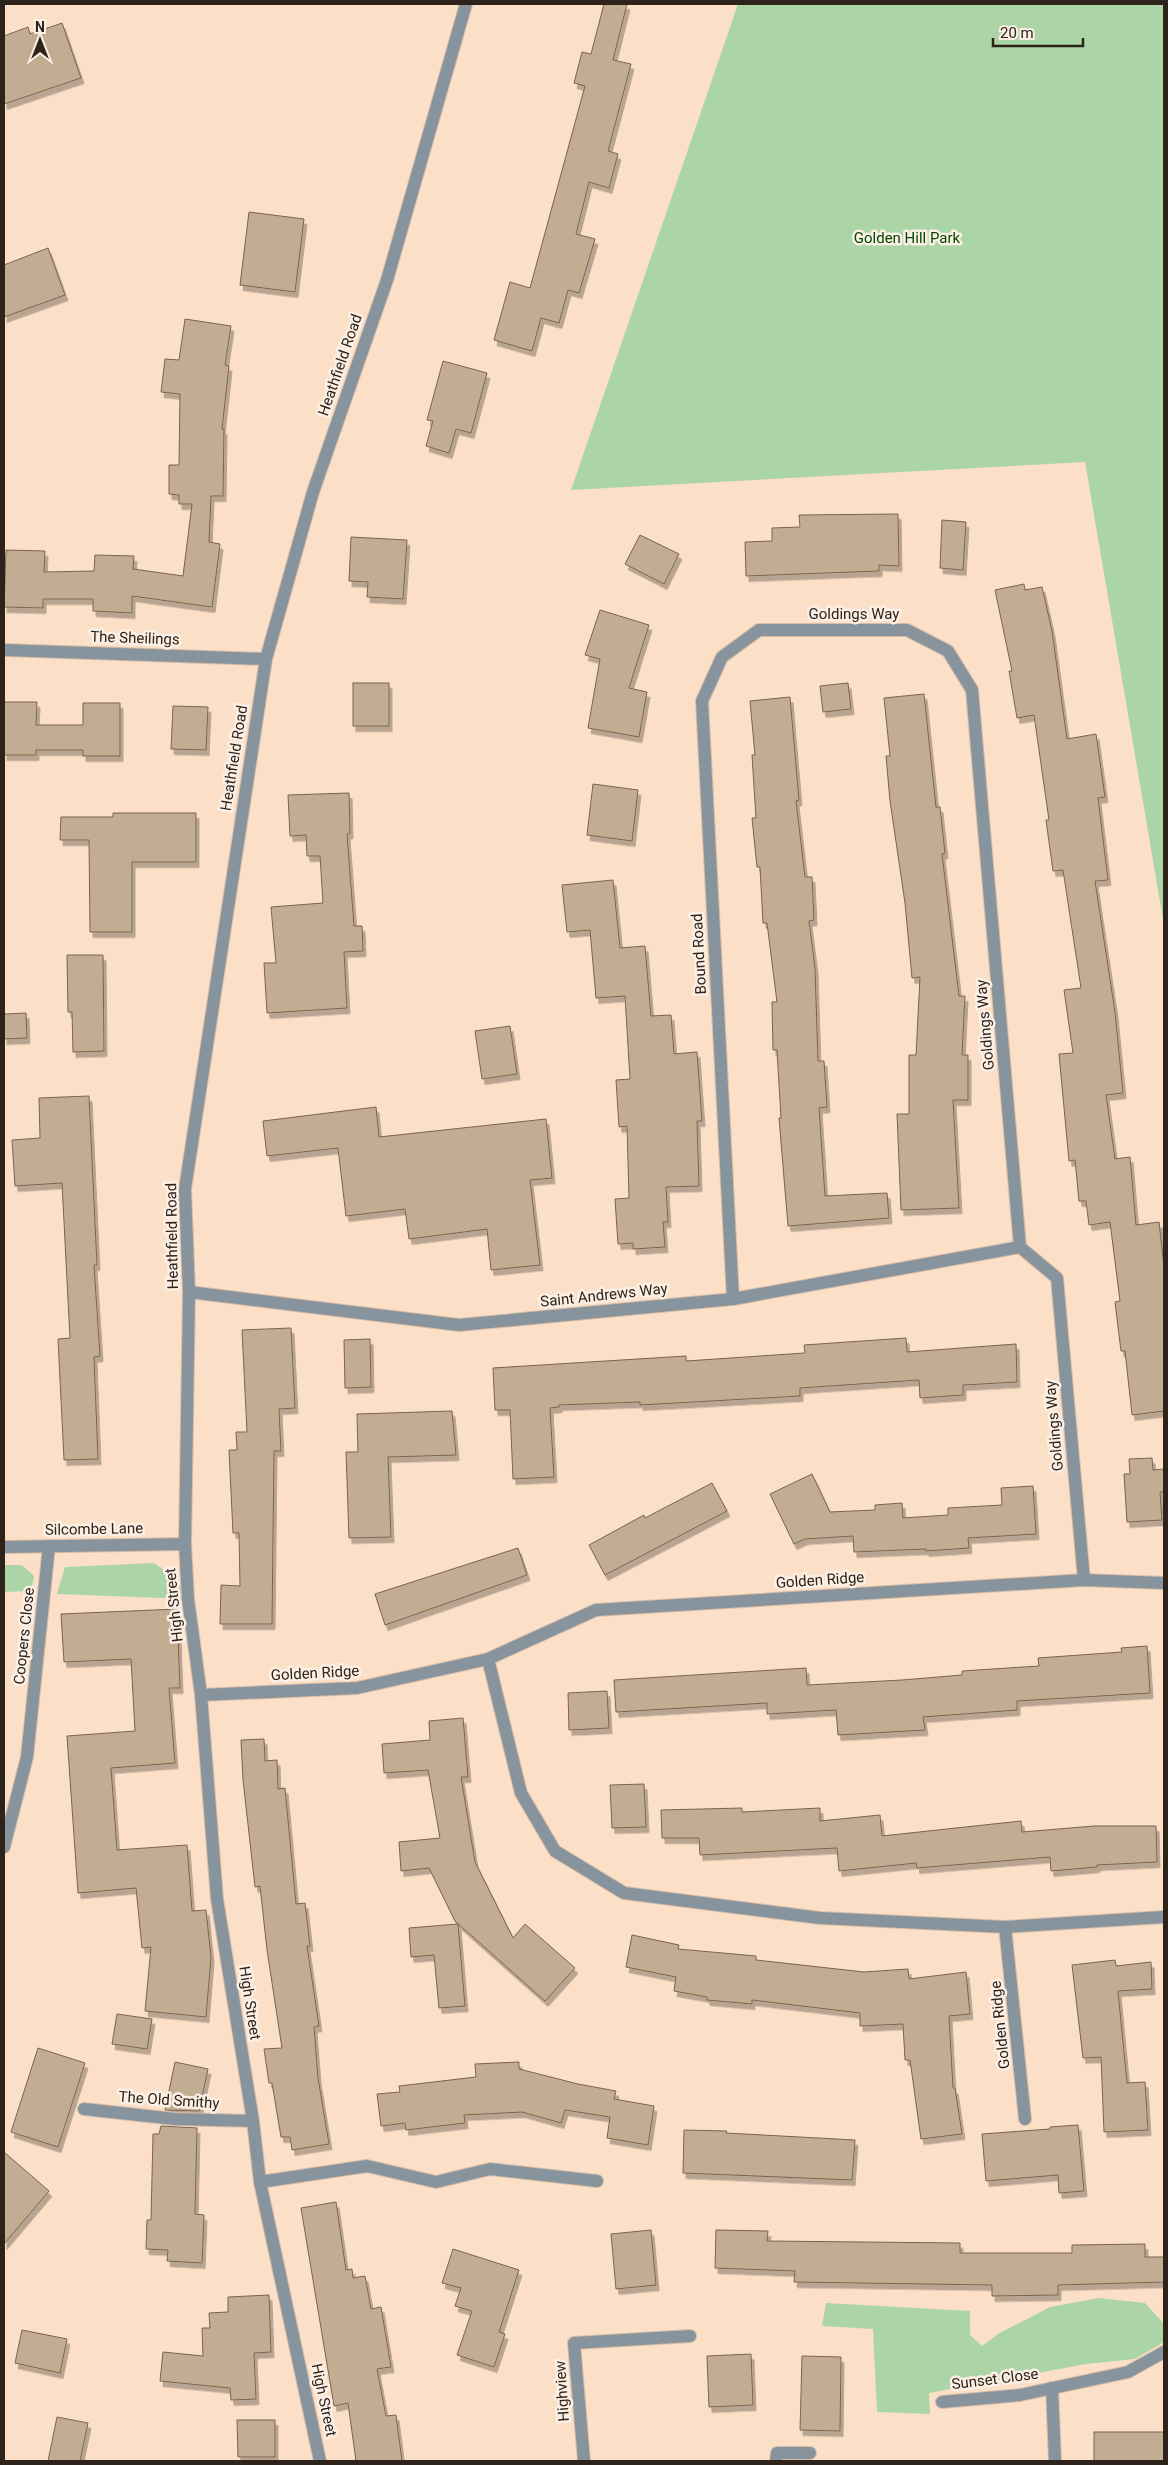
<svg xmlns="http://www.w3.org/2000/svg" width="1168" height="2465" viewBox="0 0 1168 2465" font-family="Roboto,sans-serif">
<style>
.green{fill:#acd5a7}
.building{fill:#c3ad92;stroke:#79644c;filter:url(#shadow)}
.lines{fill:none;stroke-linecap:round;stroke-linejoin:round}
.minor-casing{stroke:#d7bda8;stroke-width:14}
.minor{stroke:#87949d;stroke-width:12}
.labels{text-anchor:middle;stroke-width:5;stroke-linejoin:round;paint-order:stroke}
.park-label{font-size:15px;fill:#034802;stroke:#fcf0e6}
.street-label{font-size:15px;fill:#2d231a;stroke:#fcf0e6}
</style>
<defs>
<filter id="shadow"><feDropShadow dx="3" dy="5.5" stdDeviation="0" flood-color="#0004"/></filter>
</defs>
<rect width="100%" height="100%" fill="#fcdfc7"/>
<g class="green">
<path d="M738,4H1164V925L1085,462L571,490Z"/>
<path d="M154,1563L175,1578L188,1599L57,1594L65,1567Z"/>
<path d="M4,1565H22L34,1576L31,1591L4,1592Z"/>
<path d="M1099,2298L1145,2303L1164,2324V2342L1135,2359L1086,2364L929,2393L930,2414L877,2412L873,2329L822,2326L826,2303L970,2311V2335L982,2346L998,2334L1050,2307Z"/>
</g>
<g class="building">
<path d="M604,4H627L613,60L631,64L608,151L618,154L609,188L589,182L576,234L595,239L579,293L568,290L559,323L541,318L532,351L494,340L510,282L530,288L585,86L574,83L582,52L591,54Z"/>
<path d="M62,23L81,78L4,104V36L28,27L30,34Z"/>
<path d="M249,212L304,219L295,292L240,285Z"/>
<path d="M48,248L65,295L4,317V265Z"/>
<path d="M185,319L231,326L225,365L229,366L222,429H224L223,496H211L209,542L220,544L212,607L132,596V613L93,611V599H43V608L4,607L6,550L45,551L44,572L94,571L95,555L134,556L133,569L183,576L192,504H179V495L169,494V465H179L180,394L161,392L165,359L179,360Z"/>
<path d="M443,361L487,373L471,433L456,429L449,453L426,446L433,421L427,420Z"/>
<path d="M898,514L899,566L879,565V571L746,576L745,542L772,541V528L800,527L799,515Z"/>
<path d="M942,520L966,522L963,570L940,568Z"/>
<path d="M640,535L679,554L664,584L625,564Z"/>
<path d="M351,537L407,540L403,599L367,597L368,582L349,581Z"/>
<path d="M1024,584L1025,590L1042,587L1052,631L1067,739L1096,734L1105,797L1098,798L1108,880L1095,881L1115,1012L1123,1093L1106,1095L1115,1159L1130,1157L1136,1225L1159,1222L1164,1266V1411L1132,1415L1125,1351H1121L1115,1302L1120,1301L1110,1222L1089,1225L1086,1201H1079L1075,1160L1069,1161L1059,1054L1073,1053L1064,990L1081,988L1063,870L1053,871L1046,820H1049L1034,715L1017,718L1009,671H1012L995,590Z"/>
<path d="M600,610L649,625L629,688L647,692L639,737L588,728L600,659L585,655Z"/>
<rect x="353" y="683" width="36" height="43"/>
<path d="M848,683L851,709L823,712L820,686Z"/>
<path d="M924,694L936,807H940L945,853L942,854L959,996H965L962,1055H968V1100H953L959,1208L901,1210L897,1114H909V1055H916L920,977L912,978L905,903L890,801L886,756H890L884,698Z"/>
<path d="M790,697L799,800L796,801L805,877H812L814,920L809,921L815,968L818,1061H824L827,1107L819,1108L825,1196L887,1193L889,1218L788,1226L779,1118H781L777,1050H773L772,1002H777L767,923H763L760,867H757L752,818H756L752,755H755L750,701Z"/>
<path d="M4,702H37L36,725H83V703H120V756H83V750H36V755H4Z"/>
<path d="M173,706L208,707L206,750L171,749Z"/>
<path d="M593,784L638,790L632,841L587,835Z"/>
<path d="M349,793L350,833L347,834L354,926H362L363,951L344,952L347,1008L267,1013L264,963H276L271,907L323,903L320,856H307L306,835L290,836L288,795Z"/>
<path d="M113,813H196V862H132V932H90L89,840H60L61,817H113Z"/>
<path d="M613,880L620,948L645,946L651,1016L671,1015L674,1054L697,1052L702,1121H697L699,1186L666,1187L668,1222H663L665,1247L633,1249V1243L618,1244L615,1199L629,1198L627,1126L619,1127L616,1080L630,1079L625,996L596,998L590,930L567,932L562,885Z"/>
<path d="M67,955H103L104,1051L73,1052L72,1012H68Z"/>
<path d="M26,1013L27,1038L4,1039V1014Z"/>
<path d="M510,1026L517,1074L482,1079L475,1031Z"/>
<path d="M89,1096L97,1265H94L100,1356L94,1357L98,1459L64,1460L58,1339L70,1338L62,1183L15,1186L12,1140L40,1138L39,1098Z"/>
<path d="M376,1107L379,1137L546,1119L552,1178L530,1180L540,1265L491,1270L487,1229L409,1239L405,1209L346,1216L338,1148L267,1156L263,1121Z"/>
<path d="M291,1328L295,1408L279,1409L281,1451H274L272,1624H220L221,1585L240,1586L239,1533H233L229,1450H237L236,1432H247L242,1330Z"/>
<path d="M906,1338L907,1352L1016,1344L1017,1382L963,1385V1395L920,1398L919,1380L800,1388V1396L640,1405V1402L559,1405V1407L550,1408L554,1477L513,1479L510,1410H495L493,1368L686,1356V1361L805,1353L804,1345Z"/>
<path d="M370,1339L371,1387L345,1388L344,1340Z"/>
<path d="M452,1411L456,1455L388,1457L391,1537L349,1538L346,1452H358L357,1414Z"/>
<path d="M1152,1458L1153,1470L1164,1469V1492H1160L1162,1520L1127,1522L1124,1474H1130L1129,1459Z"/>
<path d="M812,1474L830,1512L875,1510V1505L902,1503L903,1518L948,1515V1508L1002,1505L1001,1488L1033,1486L1036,1534L968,1538L969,1548L926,1551V1549L854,1552L853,1536L805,1539L794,1544L770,1494Z"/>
<path d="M712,1483L727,1511L605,1575L589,1545L644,1515L645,1518Z"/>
<path d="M518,1548L527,1575L385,1625L375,1594Z"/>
<path d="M177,1609L180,1688H169L175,1763L111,1768L117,1850L187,1845L192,1911L206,1910L211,1957L206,2017L145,2011L151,1947L142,1948L136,1888L78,1893L67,1736L135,1731L131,1659L64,1662L61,1614Z"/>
<path d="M1147,1646L1150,1693L1017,1701V1710L923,1717L925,1730L838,1735L836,1710L767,1714V1703L616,1712L614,1680L806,1668L807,1685L902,1680L962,1675V1671L1039,1666L1038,1658L1122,1652L1121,1648Z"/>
<path d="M607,1691L609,1728L569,1730L568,1693Z"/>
<path d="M463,1718L468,1777H461L475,1862L513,1938L525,1924L575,1968L545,2001L455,1921L429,1868L401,1871L399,1842L440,1838L428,1770L384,1773L382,1744L430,1740L429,1721Z"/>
<path d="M264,1739L265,1761L277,1760L278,1789L285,1788L296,1904L305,1903L310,1946H307L319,2026L314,2027L318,2078L329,2144L292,2150L290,2137H281L272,2083H269L264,2049L282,2048L267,1950L260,1886L255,1887L243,1780L241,1740Z"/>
<path d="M644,1784L646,1827L612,1828L610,1785Z"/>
<path d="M742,1808V1812L820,1808V1821L880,1815L882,1836L1021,1821L1022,1832L1094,1826H1156L1157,1862L1097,1865V1867L1051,1871L1050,1857L917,1868L916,1863L839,1871L837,1848L700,1855L699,1838H662L661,1810Z"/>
<path d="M458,1924L465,2006L439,2008L434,1955L411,1957L409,1928Z"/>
<path d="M632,1935L679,1945L678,1949L756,1956V1960L864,1972L908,1969L909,1979L966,1972L970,2014L949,2016L953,2088H955L962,2134L921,2139L910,2060H905L903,2024L860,2026V2013L752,2000V2004L707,2000V1997L674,1991L676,1977L626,1967Z"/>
<path d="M1115,1960L1116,1966L1151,1962L1152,1989L1118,1991L1127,2083L1145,2082L1148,2130L1104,2132L1101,2057L1083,2058L1072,1965Z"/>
<path d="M117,2014L152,2019L147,2049L112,2044Z"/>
<path d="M38,2048L85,2063L58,2147L11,2132Z"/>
<path d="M175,2062L208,2069L199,2111L165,2110Z"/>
<path d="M519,2062V2069L578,2084L616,2091L614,2099L654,2106L648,2145L607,2138L610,2117L565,2110L561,2123L522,2112L464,2115L465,2123L406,2130L405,2123L381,2126L377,2094L400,2092L399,2086L476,2077L475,2064Z"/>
<path d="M1078,2125L1084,2191L1059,2193L1058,2175L986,2181L982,2134L1050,2129V2127Z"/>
<path d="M161,2126L197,2128L195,2214L204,2215L202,2263L167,2261L168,2250L146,2249L147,2220H151L153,2134H159Z"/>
<path d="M684,2130L727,2131L726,2133L855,2140L852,2180L683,2173Z"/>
<path d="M4,2152L49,2191L4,2244Z"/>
<path d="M336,2202L346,2270L352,2269L353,2278L365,2276L371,2309L381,2307L391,2367L377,2369L386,2416L396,2415L402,2461H356L348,2403L334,2406L301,2208Z"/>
<path d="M651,2230L656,2285L616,2289L611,2234Z"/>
<path d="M716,2230L768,2231L767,2241L960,2243V2253H1072V2245L1145,2244V2257H1164V2282L1058,2285V2295L992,2296V2285L794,2282L795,2271L715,2268Z"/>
<path d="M453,2249L519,2270L499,2332L505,2334L494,2367L457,2355L472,2311L455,2306L461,2288L442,2283Z"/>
<path d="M269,2295L271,2352L254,2353L256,2399L231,2400L230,2388L160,2381L163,2352L203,2356L202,2328H210L209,2313L228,2312V2297Z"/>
<path d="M22,2330L67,2339L60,2373L15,2363Z"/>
<path d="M751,2354L753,2405L709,2407L707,2356Z"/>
<path d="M802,2356L841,2357L840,2431L800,2430Z"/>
<path d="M57,2417L88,2423L80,2461H48Z"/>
<path d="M237,2420H275V2457H238Z"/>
<rect x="1094" y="2432" width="70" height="29"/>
</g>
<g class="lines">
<g class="minor-casing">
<g id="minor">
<path d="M4,650L266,659"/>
<path d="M189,1292L459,1325L733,1299L1020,1247"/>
<path d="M733,1299L702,701L722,657L759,630H907L948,651L972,690L1020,1247L1057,1278L1084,1580"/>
<path d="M4,1547L185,1544"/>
<path d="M488,1659L521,1793L555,1851L624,1893L820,1918L1005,1927L1025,2119"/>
<path d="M201,1695L357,1688L488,1659L596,1610L1084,1580L1164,1583"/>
<path d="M4,1847L27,1757L49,1546"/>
<path d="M1005,1927L1164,1917"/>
<path d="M84,2109L175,2119L253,2121"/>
<path d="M260,2182L367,2166L436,2182L490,2169L597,2181"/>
<path d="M1052,2388L1055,2461"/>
<path d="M942,2402L1020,2395L1128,2372L1164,2352"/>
<path d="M320,2461L260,2182L253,2121L217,1899L201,1695L188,1599L185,1544L189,1292L185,1189L266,659L313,492L387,280L466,4"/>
<path d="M584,2461L574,2343L690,2336"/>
<path d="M776,2461L777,2453H810"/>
</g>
</g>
<use href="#minor" class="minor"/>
</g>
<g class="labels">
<g class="park-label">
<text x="907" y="243">Golden Hill Park</text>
</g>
<g class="street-label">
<text transform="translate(340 365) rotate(-71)" y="5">Heathfield Road</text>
<text x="854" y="619">Goldings Way</text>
<text transform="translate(135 638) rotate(2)" y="5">The Sheilings</text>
<text transform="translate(234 758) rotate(-81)" y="5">Heathfield Road</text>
<text transform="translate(699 954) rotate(-93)" y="5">Bound Road</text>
<text transform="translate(985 1025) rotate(-95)" y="5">Goldings Way</text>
<text transform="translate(172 1236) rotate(-91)" y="5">Heathfield Road</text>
<text transform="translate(604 1295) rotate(-6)" y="5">Saint Andrews Way</text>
<text transform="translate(1054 1426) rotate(-95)" y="5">Goldings Way</text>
<text transform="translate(94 1529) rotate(-1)" y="5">Silcombe Lane</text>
<text transform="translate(820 1580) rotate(-4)" y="5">Golden Ridge</text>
<text transform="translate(174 1605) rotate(-96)" y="5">High Street</text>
<text transform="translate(24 1636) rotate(-84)" y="5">Coopers Close</text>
<text transform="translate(315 1673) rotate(-3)" y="5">Golden Ridge</text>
<text transform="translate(250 2003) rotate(81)" y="5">High Street</text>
<text transform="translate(1000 2025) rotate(-96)" y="5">Golden Ridge</text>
<text transform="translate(169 2100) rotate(4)" y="5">The Old Smithy</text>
<text transform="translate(995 2379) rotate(-7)" y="5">Sunset Close</text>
<text transform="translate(562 2391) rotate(-94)" y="5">Highview</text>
<text transform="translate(324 2400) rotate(78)" y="5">High Street</text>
</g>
</g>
<rect width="1168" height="2465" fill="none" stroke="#2d231a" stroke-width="10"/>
<g transform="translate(40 40)" stroke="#fcf0e6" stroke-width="4" paint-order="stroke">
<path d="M0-4L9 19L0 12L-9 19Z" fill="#2d231a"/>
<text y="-8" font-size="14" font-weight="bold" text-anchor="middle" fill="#2d231a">N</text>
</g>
<path d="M993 38v8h90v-8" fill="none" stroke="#2d231a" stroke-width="2.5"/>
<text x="1000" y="38" font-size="15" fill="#2d231a" stroke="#fcf0e6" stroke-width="4" paint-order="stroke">20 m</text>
</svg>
